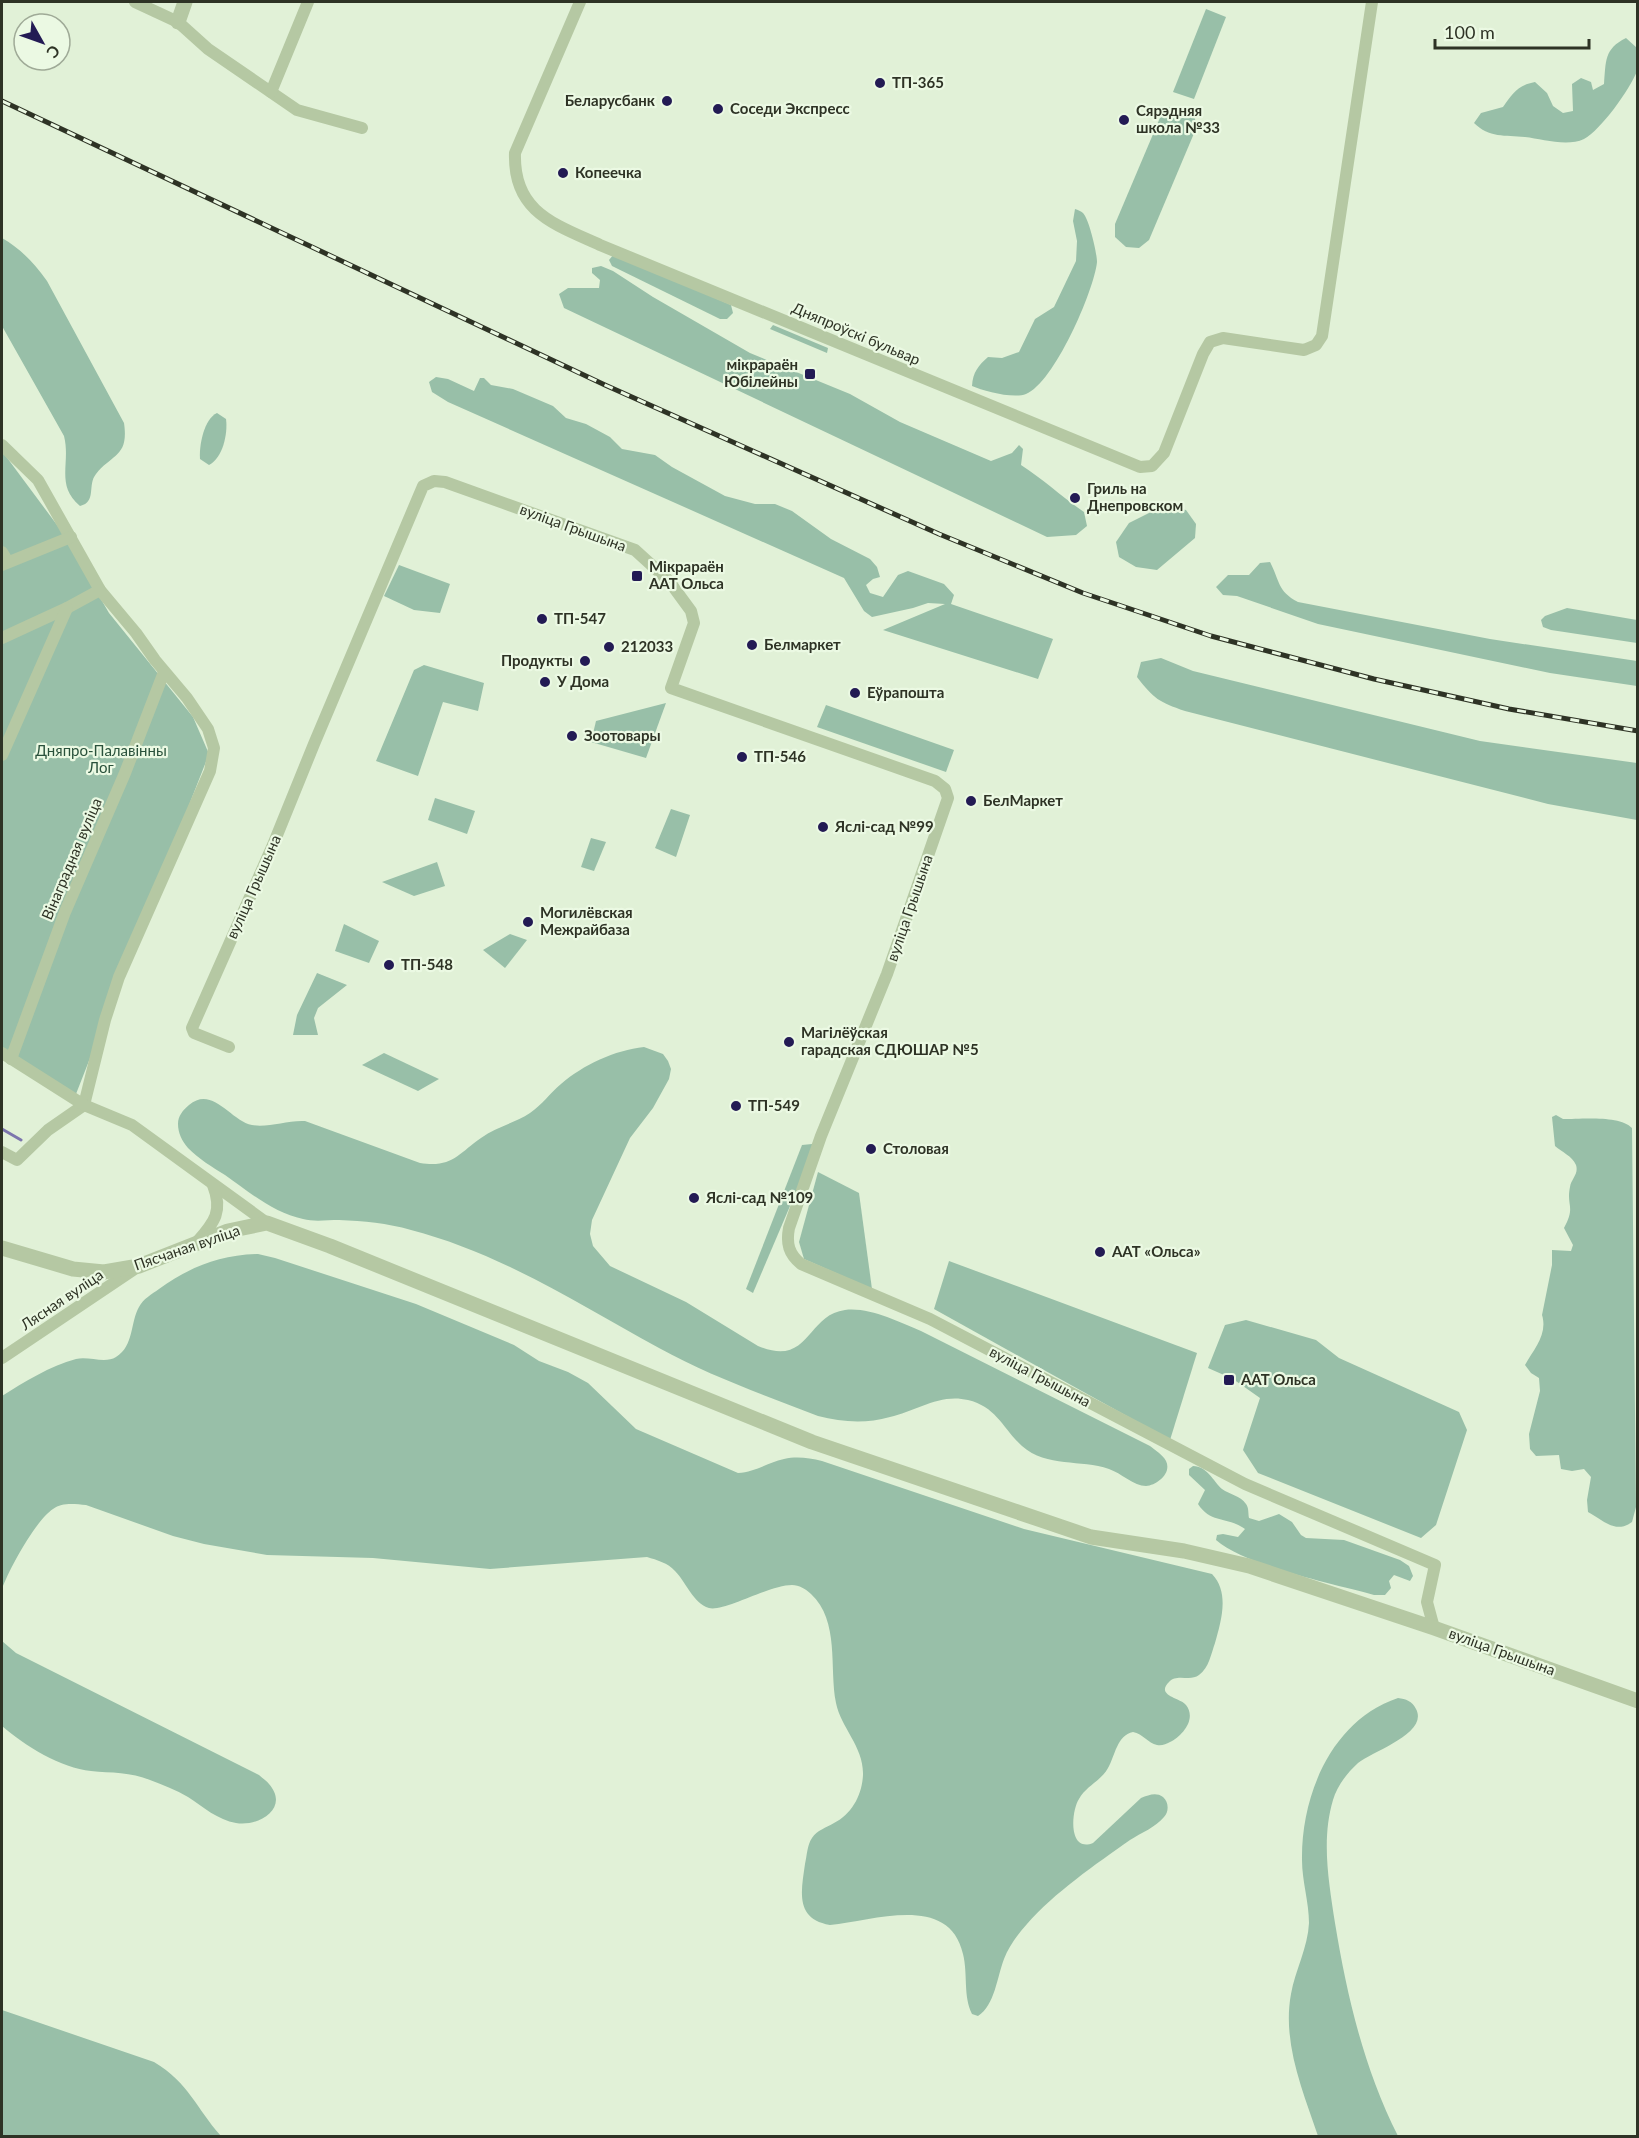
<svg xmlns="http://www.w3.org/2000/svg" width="1639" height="2138" viewBox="0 0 1639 2138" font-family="Lato,sans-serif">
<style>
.green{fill:#98bfa8}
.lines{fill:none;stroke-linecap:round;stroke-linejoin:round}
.stream{stroke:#7c76ad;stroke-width:3}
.minor{stroke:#b5c8a3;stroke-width:12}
.tertiary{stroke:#b5c8a3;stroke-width:15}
.rail-casing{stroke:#2e3325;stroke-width:5}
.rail{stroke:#ebf9e3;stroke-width:3;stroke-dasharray:9;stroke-linecap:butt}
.poi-dot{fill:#231b54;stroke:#ebf9e3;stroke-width:2}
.labels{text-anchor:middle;stroke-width:4.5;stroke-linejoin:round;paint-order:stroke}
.poi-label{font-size:15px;font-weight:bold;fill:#2e3325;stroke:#ebf9e3;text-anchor:start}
.street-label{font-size:15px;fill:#2e3325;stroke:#ebf9e3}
.park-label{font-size:15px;fill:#29513b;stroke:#ebf9e3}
</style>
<rect width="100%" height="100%" fill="#e1f1d7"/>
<g class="green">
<path d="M1206,9L1226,17L1194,99L1173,92Z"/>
<path d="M1626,38L1637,48C1638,55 1639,64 1637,71C1630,89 1601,130 1584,139C1567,147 1542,139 1525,137C1505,135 1489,138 1474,123L1481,113L1503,107C1512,94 1518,85 1535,82L1547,93L1553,106L1563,113L1573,111L1572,84L1581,78L1591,82L1593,90L1604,84C1606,61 1604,49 1626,38Z"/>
<path d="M1178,106C1192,108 1198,118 1195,131L1149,240L1139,248L1126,247L1115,237V224L1162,113L1169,107Z"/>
<path d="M1075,209C1078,210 1081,211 1083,213C1089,219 1097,253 1097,262C1094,291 1054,383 1026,394C1013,399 984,391 972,386C973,372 978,366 988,357L1002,358L1019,352L1035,319L1054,307L1076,261L1077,241L1073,221Z"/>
<path d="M2,238C21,249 34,263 47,281L124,423C129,457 112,454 96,474C87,485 97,502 80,506C55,485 71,463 64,436L2,326Z"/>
<path d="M614,254L731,305L733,313L727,319H720L612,266L609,260Z"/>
<path d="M601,266L613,271L653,297L750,353L850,394L900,422L991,461L1012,453L1019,445L1023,449L1021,465C1043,479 1062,497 1084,512L1087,526L1076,535L1047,537L564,308L559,294L568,288H599L600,280L592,273V268Z"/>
<path d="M773,325L828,348L827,353L770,329Z"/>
<path d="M436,377L448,379L474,391L480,378H484L491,385L513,389L553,406L566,418L586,424L610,437L622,449L655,455L672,467L725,496L755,504H775L792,511L831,539L870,559L877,567L880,577L873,579L866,585L870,593L883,597L898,575L908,571L944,584L954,595L951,604L1053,639L1038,679L883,630L945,604L928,603L913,608L872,617L864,611L844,578L448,402L432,392L429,382Z"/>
<path d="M217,413L226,419C228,433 223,458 209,465L200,459C199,445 204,419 217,413Z"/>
<path d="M2,451L60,529L109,613L193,717L209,754L76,1094L2,1049Z"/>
<path d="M1165,505L1186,510L1196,524L1195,538L1157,570L1136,567L1119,557L1116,542L1129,523Z"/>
<path d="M1270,562C1280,581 1277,591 1298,602L1490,639L1637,661V686L1550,673L1318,624L1237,596L1223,595L1216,587L1228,575H1249L1260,563Z"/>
<path d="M399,565L450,584L440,613L414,610L384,596Z"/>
<path d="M1567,608L1637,620V643L1551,630L1543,627L1541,620L1545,616Z"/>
<path d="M1161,658L1193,671L1480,741L1637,763V820L1548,804L1185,711C1159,702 1154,699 1137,677L1141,662Z"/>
<path d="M424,665L484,683L478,711L443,702L418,776L376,761L414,670Z"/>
<path d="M666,703L646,758L591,742L596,721Z"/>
<path d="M826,705L954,750L946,772L817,727Z"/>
<path d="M435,798L475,811L467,834L428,820Z"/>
<path d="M671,809L690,815L676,857L655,848Z"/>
<path d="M591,838L606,842L594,871L581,867Z"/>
<path d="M437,862L445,886L414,896L382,882Z"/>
<path d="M344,924L379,941L369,963L335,951Z"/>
<path d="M510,934L527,940L505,968L483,950Z"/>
<path d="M317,973L347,985L318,1008L314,1018L318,1035H293L297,1015Z"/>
<path d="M644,1047L663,1054L668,1061L671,1069L669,1079L653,1108L630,1138L592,1220L590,1234L593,1246L610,1266L686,1302L758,1346C810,1368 806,1315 845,1310C870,1307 898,1322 921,1331L1150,1446C1155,1450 1163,1455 1166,1461C1172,1473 1157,1485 1146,1486C1134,1486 1121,1473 1109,1469C1081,1459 1047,1468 1022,1446C1003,1429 997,1407 968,1400C940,1393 916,1411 890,1417C865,1424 842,1422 818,1416C764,1395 710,1376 659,1348C579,1304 500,1253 411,1230C387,1223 364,1221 339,1220C327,1220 314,1222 303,1219C274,1213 249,1192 225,1175C212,1167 199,1159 188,1148C182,1141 178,1133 178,1124C178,1116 183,1110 189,1105C212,1085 230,1120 252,1125C268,1128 287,1120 305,1121L420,1163C452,1168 458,1154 481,1138C496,1127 515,1123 530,1113C542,1105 550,1093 561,1084C583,1065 615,1050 644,1047Z"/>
<path d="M384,1053L439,1079L418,1091L362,1065Z"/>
<path d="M1556,1115L1563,1119C1581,1119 1620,1115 1632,1128L1636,1507L1632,1522C1616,1534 1604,1521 1588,1512L1587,1500L1591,1477L1584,1469L1572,1471L1561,1469L1559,1455L1536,1456L1530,1449L1529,1434L1540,1391L1539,1378L1531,1373L1525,1365C1534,1349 1548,1334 1542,1315L1552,1265V1250L1571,1251L1573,1245L1564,1228C1576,1206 1566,1206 1570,1187C1571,1179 1579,1174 1576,1165C1572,1156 1562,1152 1555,1146L1552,1117Z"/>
<path d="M812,1144L813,1152L753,1293L746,1289L802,1145Z"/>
<path d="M818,1172L859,1193L872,1289L804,1259L799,1242Z"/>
<path d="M258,1254L275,1258L416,1304L514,1345L539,1361L568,1372L588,1383L636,1429L738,1473C755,1472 767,1463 784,1459C797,1456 809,1458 822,1461L1024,1529L1212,1574C1230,1593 1221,1621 1215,1643C1211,1654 1209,1668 1199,1675C1190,1682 1177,1673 1169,1682C1155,1696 1181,1698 1186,1705C1197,1719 1182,1736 1170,1742C1166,1744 1162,1746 1157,1745C1148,1743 1143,1734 1133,1732C1117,1735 1115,1756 1108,1768C1101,1781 1086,1786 1079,1799C1071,1811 1068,1853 1093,1843L1141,1798C1149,1795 1156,1792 1163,1797C1169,1802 1169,1812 1164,1817C1156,1827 1141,1833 1130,1840C1096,1864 1054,1893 1027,1924C1018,1934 1009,1946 1004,1959C997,1977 995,2005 978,2016L972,2014C963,1996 968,1974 963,1954C949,1893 874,1921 830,1925C795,1919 801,1892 805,1864C807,1856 807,1845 812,1838C817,1830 826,1828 834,1823C852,1814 862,1795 863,1775C864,1747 841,1728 836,1703C829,1668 840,1621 811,1594C806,1589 799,1585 792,1585C769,1585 724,1612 709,1608C693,1603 686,1582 675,1571C668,1563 657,1560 647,1557L490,1569L373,1558L267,1555L204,1544L173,1536L86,1505C75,1504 62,1502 53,1509C36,1520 9,1569 2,1589V1396C24,1382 50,1366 76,1359C89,1356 105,1364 116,1357C134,1346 130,1323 139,1307C143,1299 152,1294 159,1289C190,1267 219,1255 258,1254Z"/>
<path d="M949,1261L1197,1353L1170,1440L934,1309Z"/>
<path d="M1246,1320L1316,1340L1339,1358L1459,1412L1467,1430L1436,1525L1421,1538L1258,1473L1243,1450L1260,1398L1233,1379L1208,1368L1225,1325Z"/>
<path d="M1193,1466C1207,1466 1213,1481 1222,1489C1230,1495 1240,1495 1246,1504C1249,1508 1248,1513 1249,1518L1259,1521L1279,1514L1292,1522L1301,1535L1306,1538L1344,1540L1400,1560L1409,1566L1413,1576L1410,1581L1394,1575L1389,1581L1391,1588L1385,1595H1374C1331,1583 1248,1567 1216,1540L1217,1535L1223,1534L1238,1537L1245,1529C1227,1516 1211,1524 1198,1504L1205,1490L1189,1475V1469Z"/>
<path d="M2,1641L16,1653L259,1775C262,1778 267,1781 269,1784C290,1808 259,1827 236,1823C218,1820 203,1807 188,1797C176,1790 163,1785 150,1780C131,1772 111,1773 91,1771C61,1768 25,1746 2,1726Z"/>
<path d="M1398,1698C1406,1699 1412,1701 1416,1709C1429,1733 1373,1751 1358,1763C1347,1773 1337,1786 1333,1800C1321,1840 1329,1883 1335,1923C1347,1996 1364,2069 1398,2136H1318C1303,2091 1282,2043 1291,1994C1295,1971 1308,1947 1309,1923C1309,1902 1302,1881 1302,1860C1301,1795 1332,1720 1398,1698Z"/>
<path d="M2,2010L154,2062C189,2083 196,2108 221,2136H2Z"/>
</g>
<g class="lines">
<path class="stream" d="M2,1129L21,1140"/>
<g class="minor">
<path d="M135,2L178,22L208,49L297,110L362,128"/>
<path d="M580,2L515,153C513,212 554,224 600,245L1140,467L1152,466L1164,453L1203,354L1210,342L1223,338L1304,350L1316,345L1322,336L1372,2"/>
<path d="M271,92L308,2"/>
<path d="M2,445L38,480L100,590L136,633L155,660L187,698L208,729L214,748L210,771L119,977L105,1020L84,1105L48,1130L17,1160L2,1152"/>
<path d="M2,552L8,562"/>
<path d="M2,565L71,537"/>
<path d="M2,638L67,608L100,590"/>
<path d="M2,755L67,608"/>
<path d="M229,1047L194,1033L192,1028L273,845L314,744L423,486L434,481L445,482L635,550L669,581L691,611L694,623L671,688L935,781L945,789L948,798L887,974L821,1136L789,1228C786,1244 789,1254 801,1264L930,1319L1245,1484L1435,1565L1427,1602L1434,1628"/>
<path d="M2,1053L84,1105L132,1125L267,1223"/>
<path d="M11,1059L65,912L125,773L164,672"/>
<path d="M197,1242C215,1222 223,1211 213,1185"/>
<path d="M2,1358L136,1268"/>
</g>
<g class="tertiary">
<path d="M178,22L185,2"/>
<path d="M2,1248L73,1269L104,1272L139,1266L228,1231L267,1223L330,1246L812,1442L1091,1537L1184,1551L1249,1566L1434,1628L1638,1701"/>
</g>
<g class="rail-casing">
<path id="rail" d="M2,101L605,385L939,534L1083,593L1211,636L1374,679L1509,709L1638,731"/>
</g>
<use href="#rail" class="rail"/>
</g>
<g class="poi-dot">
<circle cx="880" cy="83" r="6"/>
<circle cx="667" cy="101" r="6"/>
<circle cx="718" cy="109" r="6"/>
<circle cx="1124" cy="120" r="6"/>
<circle cx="563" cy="173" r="6"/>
<rect x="804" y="368" width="12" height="12" rx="3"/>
<circle cx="1075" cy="498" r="6"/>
<rect x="631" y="570" width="12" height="12" rx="3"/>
<circle cx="542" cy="619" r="6"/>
<circle cx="752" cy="645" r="6"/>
<circle cx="609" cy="647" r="6"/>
<circle cx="585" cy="661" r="6"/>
<circle cx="545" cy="682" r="6"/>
<circle cx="855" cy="693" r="6"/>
<circle cx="572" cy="736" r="6"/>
<circle cx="742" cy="757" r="6"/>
<circle cx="971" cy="801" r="6"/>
<circle cx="823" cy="827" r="6"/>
<circle cx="528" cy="922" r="6"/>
<circle cx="389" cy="965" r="6"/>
<circle cx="789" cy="1042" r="6"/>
<circle cx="736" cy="1106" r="6"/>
<circle cx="871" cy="1149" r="6"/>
<circle cx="694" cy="1198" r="6"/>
<circle cx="1100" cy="1252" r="6"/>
<rect x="1223" y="1374" width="12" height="12" rx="3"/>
</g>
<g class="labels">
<g class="poi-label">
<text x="892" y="88">ТП-365</text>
<text x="655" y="106" text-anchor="end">Беларусбанк</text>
<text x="730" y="114">Соседи Экспресс</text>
<text x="1136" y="116">Сярэдняя<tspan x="1136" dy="17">школа №33</tspan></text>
<text x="575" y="178">Копеечка</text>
<text x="798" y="370" text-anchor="end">мікрараён<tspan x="798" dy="17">Юбілейны</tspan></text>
<text x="1087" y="494">Гриль на<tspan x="1087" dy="17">Днепровском</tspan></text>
<text x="649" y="572">Мікрараён<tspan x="649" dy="17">ААТ Ольса</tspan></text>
<text x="554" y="624">ТП-547</text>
<text x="764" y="650">Белмаркет</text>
<text x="621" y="652">212033</text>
<text x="573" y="666" text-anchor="end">Продукты</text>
<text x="557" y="687">У Дома</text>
<text x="867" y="698">Еўрапошта</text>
<text x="584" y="741">Зоотовары</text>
<text x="754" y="762">ТП-546</text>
<text x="983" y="806">БелМаркет</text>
<text x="835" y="832">Яслі-сад №99</text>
<text x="540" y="918">Могилёвская<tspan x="540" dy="17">Межрайбаза</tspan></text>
<text x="401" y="970">ТП-548</text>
<text x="801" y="1038">Магілёўская<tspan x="801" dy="17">гарадская СДЮШАР №5</tspan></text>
<text x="748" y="1111">ТП-549</text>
<text x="883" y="1154">Столовая</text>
<text x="706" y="1203">Яслі-сад №109</text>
<text x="1112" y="1257">ААТ «Ольса»</text>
<text x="1241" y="1385">ААТ Ольса</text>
</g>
<g class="street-label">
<text transform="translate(856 334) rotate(23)" y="5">Дняпроўскі бульвар</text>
<text transform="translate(573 528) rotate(20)" y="5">вуліца Грышына</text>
<text transform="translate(72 859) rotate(-67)" y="5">Вінаградная вуліца</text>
<text transform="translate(254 887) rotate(-66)" y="5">вуліца Грышына</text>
<text transform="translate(910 908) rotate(-71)" y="5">вуліца Грышына</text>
<text transform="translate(187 1248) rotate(-19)" y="5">Пясчаная вуліца</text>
<text transform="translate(62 1300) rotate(-34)" y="5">Лясная вуліца</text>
<text transform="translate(1040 1377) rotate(28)" y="5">вуліца Грышына</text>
<text transform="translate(1502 1652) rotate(20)" y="5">вуліца Грышына</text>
</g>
<g class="park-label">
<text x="101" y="756">Дняпро-Палавінны<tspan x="101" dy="17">Лог</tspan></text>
</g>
</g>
<rect width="1639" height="2138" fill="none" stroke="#2e3325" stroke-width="6"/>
<g transform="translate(42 42) rotate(130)"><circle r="28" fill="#ebf9e3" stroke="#9faa97" stroke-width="1.5"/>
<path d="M0-4.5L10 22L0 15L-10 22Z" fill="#231b54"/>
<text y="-9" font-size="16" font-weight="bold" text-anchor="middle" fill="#2e3325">С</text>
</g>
<path d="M1435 39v9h154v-9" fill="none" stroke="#2e3325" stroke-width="3"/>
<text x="1444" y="39" font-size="18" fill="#2e3325" stroke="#ebf9e3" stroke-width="4.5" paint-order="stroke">100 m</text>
</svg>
